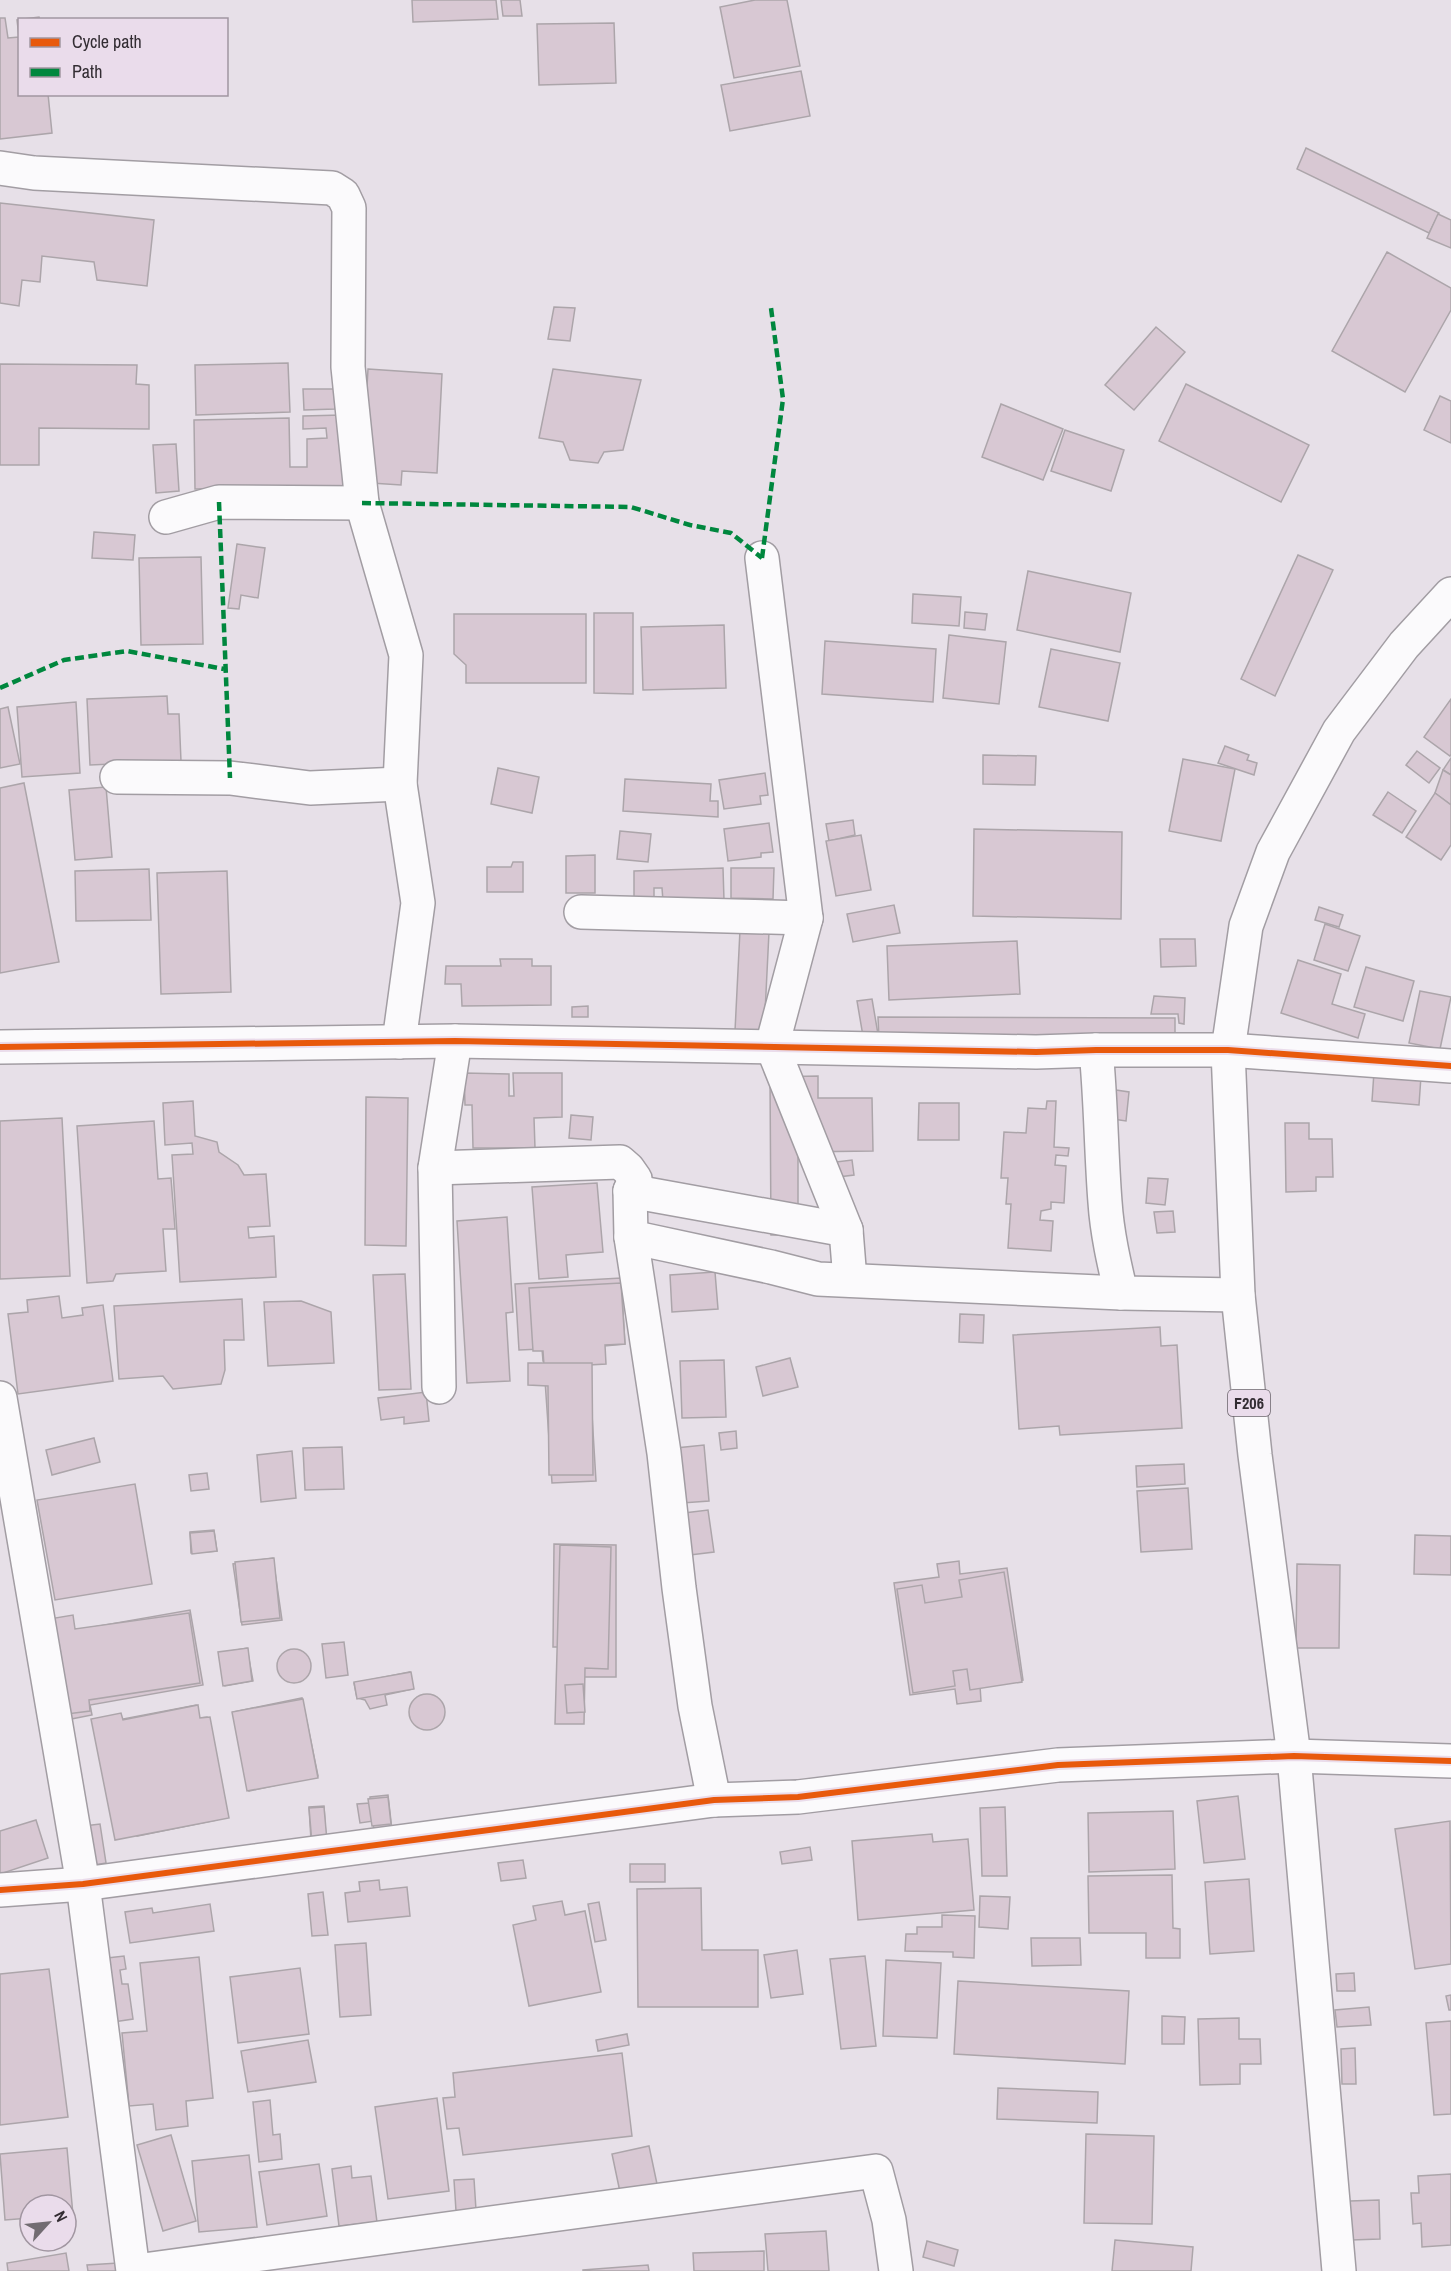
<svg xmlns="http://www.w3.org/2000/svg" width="1451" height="2271" viewBox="0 0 1451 2271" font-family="'Archivo Narrow',sans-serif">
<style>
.building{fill:#d8c8d3;stroke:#aca5aa;stroke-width:1.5}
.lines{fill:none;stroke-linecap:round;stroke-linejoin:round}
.minor-casing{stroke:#a29da3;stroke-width:36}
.major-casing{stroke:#a29da3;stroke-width:36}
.minor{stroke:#fbfafc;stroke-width:33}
.major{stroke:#fbfafc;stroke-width:33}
.quiet{stroke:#00873e;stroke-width:4.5;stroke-dasharray:9 4.5;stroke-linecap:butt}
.cycleway-casing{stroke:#eadceb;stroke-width:10}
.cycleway{stroke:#e8590c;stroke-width:6}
.labels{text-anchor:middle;stroke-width:4.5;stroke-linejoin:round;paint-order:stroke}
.shield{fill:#eadceb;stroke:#6a626a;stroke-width:1.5}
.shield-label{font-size:16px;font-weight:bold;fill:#332d33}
</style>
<rect width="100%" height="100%" fill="#e7e0e8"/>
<g class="building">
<path d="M412,0H496L498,19L413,22Z"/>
<path d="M501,0H520L522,16H503Z"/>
<path d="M755,0H787L800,66L734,78L720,7Z"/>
<path d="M39,17L40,20H20V94H48L52,133L0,139V18H5L8,38L19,37L17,20Z"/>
<path d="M614,23L616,83L539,85L537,24Z"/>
<path d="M801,71L810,116L730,131L721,85Z"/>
<path d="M1306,148L1439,213L1429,233L1297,169Z"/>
<path d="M0,203L154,220L147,286L97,280L94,262L42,256L40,282L22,280L19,306L0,303Z"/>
<path d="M1438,214L1451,220V248L1427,238Z"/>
<path d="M1387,252L1451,288V310L1405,392L1332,351Z"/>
<path d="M554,307L575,308L570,341L548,339Z"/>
<path d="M1156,327L1185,352L1134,410L1105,385Z"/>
<path d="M288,363L290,412L196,415L195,365Z"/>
<path d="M0,364L137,365L136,384L149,385V429L39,428V465H0Z"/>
<path d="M368,369L442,374L437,473L402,471L401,485L371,483L362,473Z"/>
<path d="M553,369L641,380L623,450L604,452L598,463L570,460L563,442L539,438Z"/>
<path d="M1186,384L1309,445L1281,502L1159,441Z"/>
<path d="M303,389H334L335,409L304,410Z"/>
<path d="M1440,396L1451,401V443L1424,430Z"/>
<path d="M1001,404L1063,429L1043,480L982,457Z"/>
<path d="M342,415L344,486L195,489L194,420L289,418L290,467H307V439L327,438L326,428L303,429V416Z"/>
<path d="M1065,430L1124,450L1111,491L1051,471Z"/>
<path d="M176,444L179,491L156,493L153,445Z"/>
<path d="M94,532L135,535L133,560L92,558Z"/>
<path d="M237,544L265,548L258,598L241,595L239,609L228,608Z"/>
<path d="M1298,555L1333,570L1275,696L1241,679Z"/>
<path d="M201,557L203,644L141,645L139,558Z"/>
<path d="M1028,571L1131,593L1120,652L1017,630Z"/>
<path d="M913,594L961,597L959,626L912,623Z"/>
<path d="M965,612L987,614L985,630L964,628Z"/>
<path d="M594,613H633V694L594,693Z"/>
<path d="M454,614H586V683H466V665L454,654Z"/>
<path d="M724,625L726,688L643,690L641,627Z"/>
<path d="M949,635L1006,642L999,704L943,698Z"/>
<path d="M825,641L936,649L933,702L822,694Z"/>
<path d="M1051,649L1120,663L1108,721L1039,707Z"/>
<path d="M167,696L168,714H179L181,761L90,765L87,699Z"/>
<path d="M1451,699V754L1450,756L1424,737Z"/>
<path d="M76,702L80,773L22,777L17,707Z"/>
<path d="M8,707L20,764L0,768V709Z"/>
<path d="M1225,746L1249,755L1247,760L1257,763L1254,775L1218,763Z"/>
<path d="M1417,751L1440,768L1429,783L1406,765Z"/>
<path d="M983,755L1036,756L1035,785L983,784Z"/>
<path d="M1451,758V775L1443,770Z"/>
<path d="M1183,759L1235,769L1221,841L1169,831Z"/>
<path d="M498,768L539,777L532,813L491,804Z"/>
<path d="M1443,770L1451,775V805L1435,793Z"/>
<path d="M765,773L768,795L760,796L761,804L724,809L719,780Z"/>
<path d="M625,779L711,784L710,801H718V817L623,811Z"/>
<path d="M24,783L59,962L0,973V788Z"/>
<path d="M106,787L112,857L75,860L69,790Z"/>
<path d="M1388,792L1416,811L1402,833L1373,815Z"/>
<path d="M1435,793L1451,805V845L1441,860L1406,837Z"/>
<path d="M853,820L855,835L829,841L826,824Z"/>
<path d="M769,823L773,852L761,853V857L728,861L724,829Z"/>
<path d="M974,829L1122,832L1121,919L973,916Z"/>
<path d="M620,831L651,834L648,862L617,859Z"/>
<path d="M861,835L871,890L836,896L826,841Z"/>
<path d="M595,855V893H566V856Z"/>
<path d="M513,862H523V892H487V867H511Z"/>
<path d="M723,868L724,900L663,901L662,888H654V897L634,898V871Z"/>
<path d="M731,868H774L773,899L731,898Z"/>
<path d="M149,869L151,920L76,921L75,871Z"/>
<path d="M227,871L231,992L161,994L157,873Z"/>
<path d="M894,905L900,933L853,942L847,914Z"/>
<path d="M1319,907L1343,915L1339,927L1315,920Z"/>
<path d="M1325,924L1360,936L1348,971L1314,960Z"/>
<path d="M740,930L769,932L764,1033L735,1031Z"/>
<path d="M1160,939H1195L1196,966L1161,967Z"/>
<path d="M1017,941L1020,994L889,1000L887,946Z"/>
<path d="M500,959H532V966H551V1005L462,1006L461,984H445L446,966H501Z"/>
<path d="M1298,960L1341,974L1332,1004L1365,1014L1358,1038L1281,1013Z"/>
<path d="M1366,967L1414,981L1403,1021L1354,1007Z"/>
<path d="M1420,991L1451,997L1440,1049L1409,1043Z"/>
<path d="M1154,996L1185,998L1184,1024L1179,1023L1178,1014H1151Z"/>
<path d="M872,999L879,1040L864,1042L857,1001Z"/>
<path d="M588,1006V1017H572V1007Z"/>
<path d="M878,1017L1175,1018V1041L879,1040Z"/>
<path d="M1374,1072L1421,1076L1419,1105L1372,1101Z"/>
<path d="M464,1073L509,1074V1096H514L513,1073H562V1117L534,1118L535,1148H473L472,1105H465Z"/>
<path d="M818,1076V1098H872L873,1151L798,1152V1235H771L770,1077Z"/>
<path d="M1116,1090L1129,1092L1126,1121L1113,1119Z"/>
<path d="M366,1097L408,1098L406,1246L365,1245Z"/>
<path d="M193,1101L195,1136L217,1142L219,1152L238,1165L244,1175L266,1174L270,1226L248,1227L249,1238L274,1236L276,1277L180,1282L172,1155L193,1154L192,1143L165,1145L163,1103Z"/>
<path d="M1047,1101H1056L1054,1147L1069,1148L1068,1156L1056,1155L1055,1165L1066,1166L1064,1203L1051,1202V1209L1041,1211L1040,1220L1053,1221L1051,1251L1008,1248L1011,1204H1006L1008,1178H1001L1004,1132L1026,1133L1028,1108L1046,1109Z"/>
<path d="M919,1103H959V1140H918Z"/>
<path d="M571,1115L593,1117L591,1140L569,1138Z"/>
<path d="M62,1118L70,1276L0,1279V1121Z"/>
<path d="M154,1121L158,1179L171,1178L175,1229H163L166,1271L116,1274L113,1281L87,1283L77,1126Z"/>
<path d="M1285,1123H1309V1139H1332L1333,1177H1316V1191L1286,1192Z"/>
<path d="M852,1160L854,1175L814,1180L812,1165Z"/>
<path d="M1148,1178L1168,1179L1165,1205L1146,1203Z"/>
<path d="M597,1183L603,1252L566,1255L568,1277L539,1279L532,1187Z"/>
<path d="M1173,1211L1175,1232L1157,1233L1154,1212Z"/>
<path d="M507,1217L513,1312L506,1313L510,1381L467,1383L457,1221Z"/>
<path d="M715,1272L718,1309L672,1312L670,1275Z"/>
<path d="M405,1274L411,1389L379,1390L373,1275Z"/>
<path d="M621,1278L625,1344L604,1346V1358L543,1361L542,1349L519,1350L515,1284Z"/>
<path d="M621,1283L625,1344L605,1345L606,1364L589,1365L596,1481L552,1483L543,1351H533L529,1288Z"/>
<path d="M59,1296L62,1318L83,1315L82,1308L103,1305L113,1381L18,1394L8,1314L28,1312L27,1300Z"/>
<path d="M242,1299L244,1340H224L225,1370L221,1384L173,1389L163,1376L119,1379L114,1306Z"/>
<path d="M301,1301L331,1312L334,1363L268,1366L264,1302Z"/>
<path d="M960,1314L984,1315L983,1343L959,1342Z"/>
<path d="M1160,1327L1161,1346L1177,1345L1182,1428L1060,1435L1059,1426L1019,1429L1013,1335Z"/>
<path d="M790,1358L798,1387L763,1396L756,1367Z"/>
<path d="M724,1360L726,1417L682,1418L680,1361Z"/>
<path d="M528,1363H592L593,1475H549L548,1386L528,1385Z"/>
<path d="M426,1392L429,1421L404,1424V1417L381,1420L378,1398Z"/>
<path d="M736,1431L737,1448L721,1450L719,1433Z"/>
<path d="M94,1438L100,1462L52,1475L46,1450Z"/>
<path d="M704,1445L709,1501L682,1503L676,1448Z"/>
<path d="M342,1447L344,1489L305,1490L303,1448Z"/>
<path d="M292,1451L296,1498L261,1502L257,1455Z"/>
<path d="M1184,1464L1185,1484L1137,1487L1136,1466Z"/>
<path d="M207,1473L209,1489L191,1491L189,1475Z"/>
<path d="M135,1484L152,1584L55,1600L37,1500Z"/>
<path d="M1188,1488L1192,1549L1141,1552L1137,1491Z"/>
<path d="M708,1510L714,1552L682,1556L676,1514Z"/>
<path d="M214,1530L217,1551L191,1553L190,1532Z"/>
<path d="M214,1531L217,1551L192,1554L190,1533Z"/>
<path d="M1415,1535L1451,1536V1575L1414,1574Z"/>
<path d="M554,1544L616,1545V1677H571V1647H553Z"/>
<path d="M560,1545L611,1547L608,1669L585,1668L584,1724H555Z"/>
<path d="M273,1558L282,1620L242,1625L233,1564Z"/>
<path d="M274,1558L280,1618L241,1622L235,1562Z"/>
<path d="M959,1561L960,1574L1007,1568L1023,1680L980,1686L981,1701L957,1704L955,1689L910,1695L894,1583L939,1577L937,1564Z"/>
<path d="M1297,1564L1340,1565L1339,1648H1296Z"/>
<path d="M1004,1572L1022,1682L970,1690L967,1669L953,1671L955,1686L913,1693L897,1589L922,1585L925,1603L962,1597L959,1580Z"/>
<path d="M190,1610L203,1685L90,1705L92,1715L66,1720L50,1625L69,1622L71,1631Z"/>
<path d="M189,1613L200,1683L89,1700L90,1711L67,1714L49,1619L73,1615L75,1629Z"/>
<path d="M344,1642L348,1675L326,1678L322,1644Z"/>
<path d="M247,1648L253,1681L225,1686L219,1653Z"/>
<path d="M248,1648L252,1681L223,1686L218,1652Z"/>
<circle cx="294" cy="1666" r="17"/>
<path d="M410,1672L413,1689L385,1695L387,1705L370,1709L365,1700L357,1698L354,1683Z"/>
<path d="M411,1672L414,1689L357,1699L354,1682Z"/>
<path d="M583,1684L585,1712L567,1713L565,1685Z"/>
<circle cx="427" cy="1712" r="18"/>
<path d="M302,1698L318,1776L249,1791L233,1712Z"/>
<path d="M303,1699L318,1778L247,1791L232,1712Z"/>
<path d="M196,1705L199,1718L207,1717L226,1813L216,1815L217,1820L137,1836L135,1828L119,1831L100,1738L110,1735L107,1722Z"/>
<path d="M198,1705L200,1718L210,1717L229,1818L115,1840L91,1719L121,1713L123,1720Z"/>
<path d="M388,1795L392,1830L374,1832L373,1821L360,1823L357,1804L370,1803V1797Z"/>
<path d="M1238,1796L1245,1859L1204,1863L1197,1801Z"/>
<path d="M388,1797L391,1824L372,1826L368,1799Z"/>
<path d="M324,1806L326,1839L311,1840L309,1807Z"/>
<path d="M324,1807L327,1841L312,1843L309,1808Z"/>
<path d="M1005,1807L1007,1876H982L980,1808Z"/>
<path d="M1173,1811L1175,1869L1089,1872L1088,1813Z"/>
<path d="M36,1820L48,1858L0,1874V1831Z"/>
<path d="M1450,1821L1451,1964L1415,1969L1395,1829Z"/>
<path d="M100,1824L106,1863L89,1866L84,1826Z"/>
<path d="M932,1834L933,1842L968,1839L974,1910L858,1920L852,1841Z"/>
<path d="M810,1847L812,1860L782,1864L780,1852Z"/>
<path d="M523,1860L526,1878L501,1881L498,1863Z"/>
<rect x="630" y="1864" width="35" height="18"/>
<path d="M1172,1875L1173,1928L1180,1929V1958H1146V1933H1089L1088,1876Z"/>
<path d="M1249,1879L1254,1951L1210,1954L1205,1882Z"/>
<path d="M379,1880L380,1890L407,1887L410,1916L348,1922L345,1893L360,1891L359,1882Z"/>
<path d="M701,1888L702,1950H758V2007H638L637,1889Z"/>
<path d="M323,1892L328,1935L312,1936L308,1894Z"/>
<path d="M980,1896L1010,1897L1008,1929L979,1927Z"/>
<path d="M562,1901L565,1915L585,1911L601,1992L529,2006L513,1925L536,1920L533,1906Z"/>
<path d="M599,1902L606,1940L595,1942L588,1904Z"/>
<path d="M210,1904L214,1931L130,1943L125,1912L152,1908L153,1913Z"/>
<path d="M942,1915L975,1916L974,1958L953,1957V1952L905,1951L906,1934H917V1927H942Z"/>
<path d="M1031,1938H1080L1081,1965L1032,1966Z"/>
<path d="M366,1943L371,2015L340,2017L335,1945Z"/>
<path d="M797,1950L803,1994L771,1998L764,1955Z"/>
<path d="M124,1956L126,1969L120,1970L122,1984H128L133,2019L107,2023L99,1959Z"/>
<path d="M865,1956L876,2046L841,2049L830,1959Z"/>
<path d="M199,1957L213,2098L186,2101L188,2126L156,2130L153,2104L129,2106L122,2033L147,2031L140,1963Z"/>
<path d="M886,1960L941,1963L937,2038L883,2036Z"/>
<path d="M300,1968L309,2034L238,2043L230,1977Z"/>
<path d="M49,1969L68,2117L0,2125V1974Z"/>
<path d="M1354,1973L1355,1991H1337L1336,1974Z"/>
<path d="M958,1981L1129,1991L1125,2064L954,2054Z"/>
<path d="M1451,1995V2010H1449L1446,1996Z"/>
<path d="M1369,2007L1371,2025L1337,2027L1335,2010Z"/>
<path d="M1162,2016L1185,2017L1184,2044H1162Z"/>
<path d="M1239,2018V2039H1260L1261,2064H1240V2084L1200,2085L1198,2019Z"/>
<path d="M1451,2021V2114L1434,2115L1426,2023Z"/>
<path d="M627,2034L629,2045L598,2051L596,2040Z"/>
<path d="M308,2040L316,2082L248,2092L241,2051Z"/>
<path d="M1355,2048L1356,2084H1342L1341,2049Z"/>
<path d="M622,2053L632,2136L463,2155L459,2128L447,2129L443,2098L455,2097L453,2073Z"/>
<path d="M998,2088L1098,2092L1097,2123L997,2119Z"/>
<path d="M437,2098L449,2191L388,2199L375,2107Z"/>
<path d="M270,2100L273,2135L280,2134L282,2159L259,2162L253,2102Z"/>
<path d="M1086,2134L1154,2136L1152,2224L1084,2223Z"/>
<path d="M171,2135L196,2221L163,2231L137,2145Z"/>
<path d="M649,2146L657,2184L620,2192L612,2154Z"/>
<path d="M67,2148L73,2215L66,2216V2205H30V2218L5,2220L0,2154Z"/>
<path d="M249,2155L257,2227L199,2232L192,2161Z"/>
<path d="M319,2164L327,2216L267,2225L259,2172Z"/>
<path d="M351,2166L352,2178L371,2176L377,2222L339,2226L332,2169Z"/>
<path d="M1451,2174V2245L1422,2247L1421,2223L1413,2224L1411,2193H1419L1418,2176Z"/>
<path d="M474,2179L476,2210L456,2211L454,2180Z"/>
<path d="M1379,2200L1380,2239L1351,2240L1350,2201Z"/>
<path d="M826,2231L829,2271H768L765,2234Z"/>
<path d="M1115,2240L1193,2247L1191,2271H1112Z"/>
<path d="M927,2241L958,2250L954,2266L923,2257Z"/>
<path d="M764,2251V2271H694L693,2253Z"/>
<path d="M66,2253L69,2271H8L7,2263Z"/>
<path d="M118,2263V2271H88L87,2265Z"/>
<path d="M648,2265L649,2271H583V2270Z"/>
</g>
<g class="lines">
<g class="minor-casing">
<g id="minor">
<path d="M0,168L34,173L332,188L343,195L349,208L348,367L362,503L406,655L400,784L418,903L399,1042"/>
<path d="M166,517L219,502L362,503"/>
<path d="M762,558L806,918L772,1046L846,1230L850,1280"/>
<path d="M117,777L230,778L310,788L400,784"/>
<path d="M581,912L806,918"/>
<path d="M0,1047L455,1041L1036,1052L1096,1050H1228L1451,1066"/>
<path d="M1096,1050C1101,1100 1101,1151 1105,1202C1107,1233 1114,1263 1121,1293"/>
<path d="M435,1168L620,1162L628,1169L635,1179L630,1191L631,1237L664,1453L679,1588L695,1706L714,1800"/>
<path d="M630,1191L846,1230"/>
<path d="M631,1237L771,1267L818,1279L1121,1293L1238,1295"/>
<path d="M439,1387L435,1168L455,1041"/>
<path d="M0,1398L83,1884L133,2271"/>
<path d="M0,1890L83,1884L714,1800L798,1797L1058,1765L1294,1756L1451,1761"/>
<path d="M136,2271L876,2171L889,2220L896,2271"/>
</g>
</g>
<g class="major-casing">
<path id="major" d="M1339,2271L1294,1756L1255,1455L1238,1295L1228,1050L1246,926L1273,852L1339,731L1404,645L1451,594"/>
</g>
<use href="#minor" class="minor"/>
<use href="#major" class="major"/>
<g class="quiet">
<path d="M219,502L230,778"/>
<path d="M362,503L631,507L690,525L731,533L762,558"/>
<path d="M762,558L783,399L771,308"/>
<path d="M0,688L64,660L127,651L224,669"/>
</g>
<g class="cycleway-casing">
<g id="cycleway">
<path d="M0,1047L455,1041L1036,1052L1096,1050H1228L1451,1066"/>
<path d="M0,1890L83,1884L714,1800L798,1797L1058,1765L1294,1756L1451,1761"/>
</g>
</g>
<use href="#cycleway" class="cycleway"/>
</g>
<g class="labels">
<rect class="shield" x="1228" y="1390" width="42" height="26" rx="4.5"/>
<g class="shield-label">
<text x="1249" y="1409">F206</text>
</g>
</g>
<rect x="18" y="18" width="210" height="78" fill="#eadceb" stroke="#a196a1" stroke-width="1.5"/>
<rect x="30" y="38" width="30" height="9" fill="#e8590c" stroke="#a196a1" stroke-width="1.5"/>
<text x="72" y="48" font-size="18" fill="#332d33">Cycle path</text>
<rect x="30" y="68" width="30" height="9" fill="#00873e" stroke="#a196a1" stroke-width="1.5"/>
<text x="72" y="78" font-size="18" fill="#332d33">Path</text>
<g transform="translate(48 2223) rotate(63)"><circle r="28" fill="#eadceb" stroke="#a196a1" stroke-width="1.5"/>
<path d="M0-4.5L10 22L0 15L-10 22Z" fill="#726c72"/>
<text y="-9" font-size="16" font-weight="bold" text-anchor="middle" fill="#332d33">N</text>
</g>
</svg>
